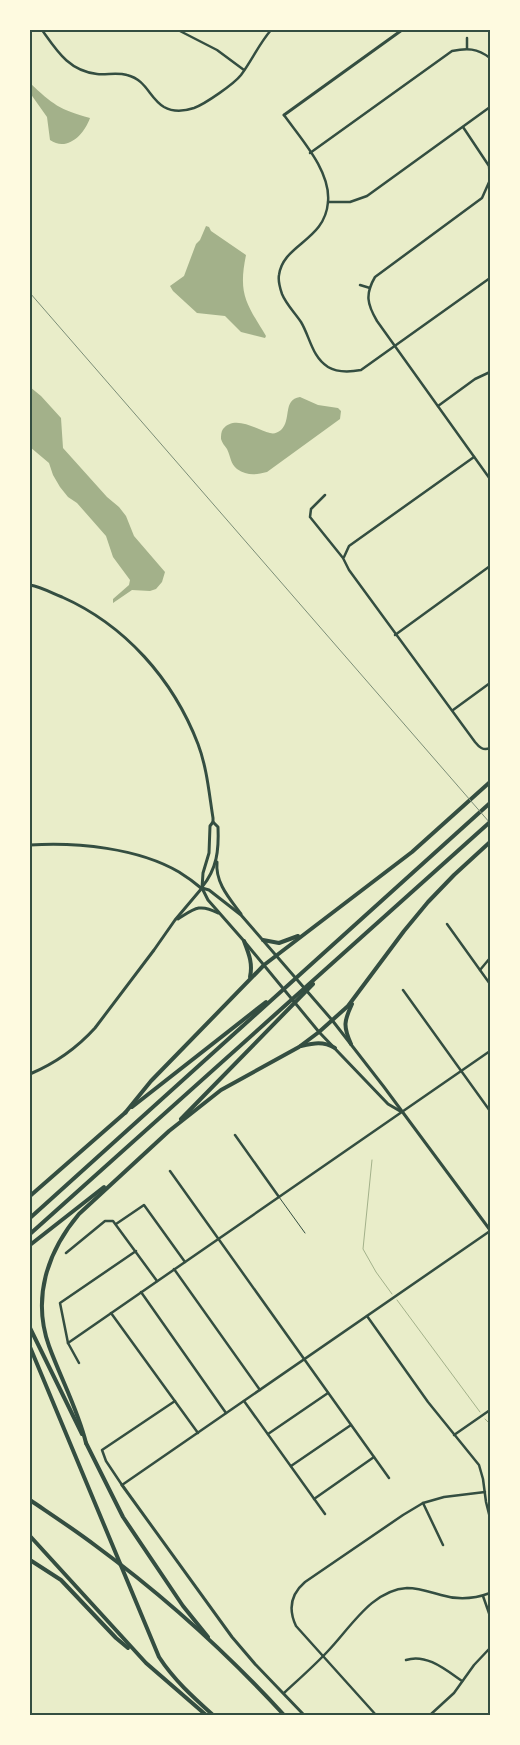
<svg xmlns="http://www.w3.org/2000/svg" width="520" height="1745" viewBox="0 0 520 1745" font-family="Cabin,sans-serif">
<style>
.water{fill:#a3b18a}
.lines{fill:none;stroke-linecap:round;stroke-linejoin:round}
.stream{stroke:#a3b18a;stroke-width:1}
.service{stroke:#344e41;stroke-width:1}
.minor{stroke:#344e41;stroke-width:2.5}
.tertiary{stroke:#344e41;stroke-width:3}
.secondary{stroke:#344e41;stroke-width:3}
.primary{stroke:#344e41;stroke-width:4}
.trunk{stroke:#344e41;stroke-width:4}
.rail{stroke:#7c8e77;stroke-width:1}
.neatline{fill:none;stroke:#344e41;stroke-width:2}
</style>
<rect width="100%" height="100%" fill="#e9edc9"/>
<g class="water">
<path d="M30,83C52,104 60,110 90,118C84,135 67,152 50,140L47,117L30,93Z"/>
<path d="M206,226L209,227L211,231L246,255C238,294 246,303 266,336L265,338L241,332L225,316L197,313L173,291L170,286L184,276L196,244L200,240Z"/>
<path d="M30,387L41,396L61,418L63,448L107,497L119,507L126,516L134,536L165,572L162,582L156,589L150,591L132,590L113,603V599L129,585L130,580L113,557L106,536L77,503L68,497L60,487L53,475L49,463L30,447Z"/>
<path d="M300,397L318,405L338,408L341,411L340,419L267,472C256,475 247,476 237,469C230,463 231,457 227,449C225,446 222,443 221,439C221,435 221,432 223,429C235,414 257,430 270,433C274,434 277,433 281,430C292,420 282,400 300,397Z"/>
</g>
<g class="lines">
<g class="stream">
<path d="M372,1160L363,1249L376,1272L392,1294"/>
<path d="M397,1300L480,1412"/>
<path d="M485,1419L490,1424"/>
</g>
<path class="service" d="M279,1197L305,1233"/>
<g class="minor">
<path d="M42,30C57,51 69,71 97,74C107,75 117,72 127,75C147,80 149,98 164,107C173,112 185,111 194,108C205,104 234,84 241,75C252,60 259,44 271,30"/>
<path d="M178,30L217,50L244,70"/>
<path d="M467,38V48"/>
<path d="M284,115C301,139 331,171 328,202C325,241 283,244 279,275C278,280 280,288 282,294C286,304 295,313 301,322C310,337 312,357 328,367C338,373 350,372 361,370L490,278"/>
<path d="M463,127L489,166L490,180L482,198L375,277C365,294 367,304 377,321L490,479"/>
<path d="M310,153L452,51C467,48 477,48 490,58"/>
<path d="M328,202H350L367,196L490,107"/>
<path d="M360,285L370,288"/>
<path d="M438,406L475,379L490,372"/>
<path d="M325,495L311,509L310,517L343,558L349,570L475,742C479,747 483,751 490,748"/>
<path d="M344,557L349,546L474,457"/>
<path d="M395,635L490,566"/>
<path d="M453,710L490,683"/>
<path d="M447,924L490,984"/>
<path d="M480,970L490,958"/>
<path d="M403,990L490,1111"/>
<path d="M235,1135L279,1197"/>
<path d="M170,1171L389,1478"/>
<path d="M116,1224L144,1205L185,1262"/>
<path d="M66,1253L105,1221H113L157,1281"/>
<path d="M174,1269L260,1390"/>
<path d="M141,1292L226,1413"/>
<path d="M111,1313L198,1433"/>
<path d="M367,1316L428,1402L479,1465L483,1479L486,1502L490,1518"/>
<path d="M68,1343L490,1051"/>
<path d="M79,1363L68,1343L60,1303L136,1251"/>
<path d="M175,1401L102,1450L106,1461L122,1485L490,1231"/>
<path d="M244,1401L325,1514"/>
<path d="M268,1434L328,1393"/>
<path d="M454,1435L490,1410"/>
<path d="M291,1466L351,1425"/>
<path d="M314,1499L374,1457"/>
<path d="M423,1503L443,1545"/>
<path d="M483,1596L490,1616"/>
<path d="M406,1660C426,1653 446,1670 462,1681"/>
<path d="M284,1693C299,1679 314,1666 328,1651C351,1627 372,1590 407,1588C419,1588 430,1592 441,1595C457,1600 474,1599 490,1593"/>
<path d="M376,1715L296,1626C288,1609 291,1594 305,1582L403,1515L423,1503L444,1497L485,1492"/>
<path d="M430,1715L454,1693L474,1665L490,1648"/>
</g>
<g class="tertiary">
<path d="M284,115L402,30"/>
<path d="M30,585C41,587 52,593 62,597C125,625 173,679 198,744C207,768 209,793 213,818V822L210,826L209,853L203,873L202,888"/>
<path d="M30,845C77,842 138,848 179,872C187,877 194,882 201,888"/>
<path d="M217,862C215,883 230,899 241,914"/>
<path d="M202,887C217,869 219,850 218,827L213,822"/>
<path d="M332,1020L384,1087L490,1230"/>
<path d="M319,1032L388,1104L400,1111"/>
<path d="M122,1485L232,1637L255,1664L304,1715"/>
</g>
<g class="secondary">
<path d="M202,888L209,890L241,915L332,1020"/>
<path d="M202,888L208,900L244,941L319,1032"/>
<path d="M178,919C194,909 199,903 218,913"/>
<path d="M30,1074C56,1063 76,1049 95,1028L154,950L175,920L202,888"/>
</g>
<g class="primary">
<path d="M263,940L279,943L298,936"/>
<path d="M244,941C249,954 253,964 250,977"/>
<path d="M351,1044C343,1026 344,1021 352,1004"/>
<path d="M301,1046C314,1043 323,1041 335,1048"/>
<path d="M132,1107L266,1002"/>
<path d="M125,1113L151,1081L264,965L412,852L490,782"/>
<path d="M181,1119L313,984"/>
<path d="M30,1196L126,1112"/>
<path d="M30,1218L490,803"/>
<path d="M30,1234L490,822"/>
<path d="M30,1245L104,1187"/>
<path d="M30,1328L82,1434"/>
<path d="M30,1347L159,1657C174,1680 193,1697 213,1715"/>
<path d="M86,1443C78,1410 61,1379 49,1346C32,1298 47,1252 79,1214L169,1131L221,1090L299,1047L319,1032L348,1006L404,931L428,902L454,875L490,842"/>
<path d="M86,1443L123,1517L183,1606L208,1637"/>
</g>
<g class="trunk">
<path d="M30,1500C52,1515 75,1530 96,1546C164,1596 227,1653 284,1715"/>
<path d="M30,1536L146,1663L206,1715"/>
<path d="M30,1560L61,1580L116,1638L128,1648"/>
</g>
<path class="rail" d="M30,293L490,823"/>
</g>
<rect width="520" height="1745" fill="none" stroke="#fefae0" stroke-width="62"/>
<rect x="31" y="31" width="458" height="1683" class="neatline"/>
</svg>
